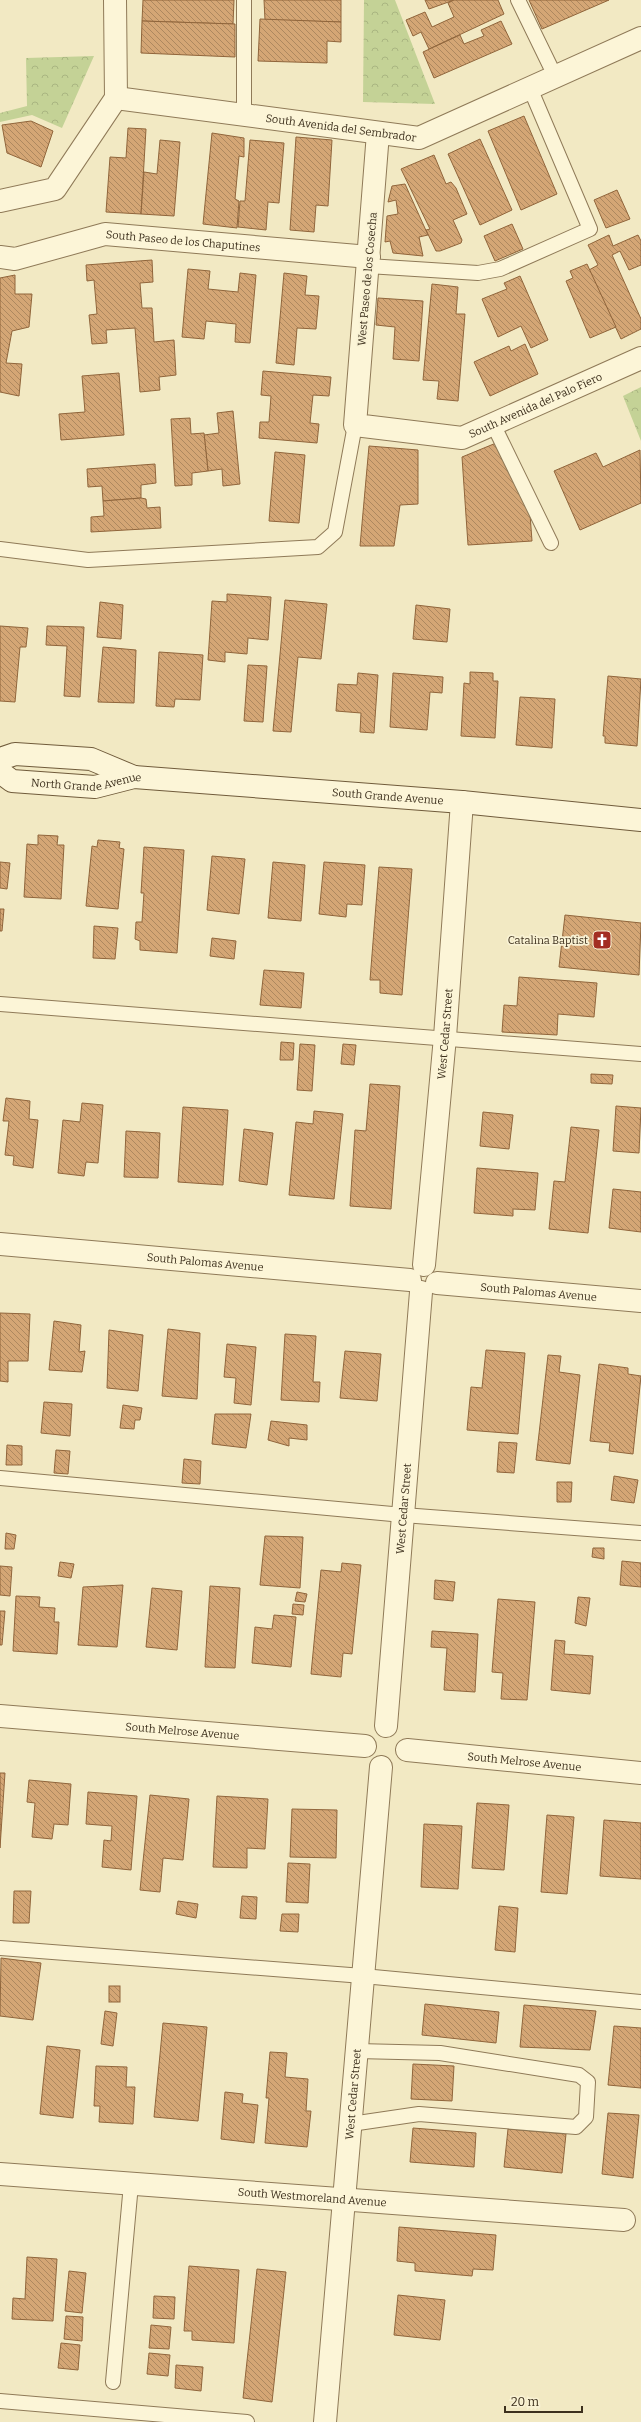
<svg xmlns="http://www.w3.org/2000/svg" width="641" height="2422" viewBox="0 0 641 2422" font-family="Bitter,serif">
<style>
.park{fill:url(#park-crowns)}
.building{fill:url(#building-back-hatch);stroke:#90653b}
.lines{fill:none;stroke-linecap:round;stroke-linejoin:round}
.service-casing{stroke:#8f7a58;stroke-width:16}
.minor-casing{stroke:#8f7a58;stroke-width:24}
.secondary-casing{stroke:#705b3b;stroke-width:24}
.service{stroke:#fcf5d7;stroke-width:14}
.minor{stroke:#fcf5d7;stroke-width:22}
.secondary{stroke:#fcf5d7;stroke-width:22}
.labels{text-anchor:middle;stroke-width:3.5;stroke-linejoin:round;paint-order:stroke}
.street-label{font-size:11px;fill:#3d301d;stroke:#f9f2d4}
.poi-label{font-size:11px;fill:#3d301d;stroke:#f9f2d4;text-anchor:end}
</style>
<defs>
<pattern id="park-crowns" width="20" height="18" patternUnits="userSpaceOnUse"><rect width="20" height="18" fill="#c4d296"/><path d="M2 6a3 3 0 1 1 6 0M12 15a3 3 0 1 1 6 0" fill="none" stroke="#a9b581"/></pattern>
<pattern id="building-back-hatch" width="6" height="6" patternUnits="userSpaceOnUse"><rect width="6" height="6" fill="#d4a675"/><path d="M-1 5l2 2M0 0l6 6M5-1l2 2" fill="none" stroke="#ad885f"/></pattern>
</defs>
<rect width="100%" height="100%" fill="#f2e9c3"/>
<g class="park">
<path d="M364,0H395L435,104L363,102Z"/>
<path d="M94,56L62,128L32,115L0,122V113L27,106L26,58Z"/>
<path d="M641,387V441L623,396Z"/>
</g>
<g class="building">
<path d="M143,0H234L233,24L142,21Z"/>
<path d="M264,0H341V22L265,20Z"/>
<path d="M425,0H454L429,9Z"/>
<path d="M454,0H498L504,14L429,49L421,32L413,36L406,20L425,12L432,27L454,17L448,3Z"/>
<path d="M529,0H609L542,29Z"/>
<path d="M260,19L341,22V42L327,41V63L258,61Z"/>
<path d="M142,21L235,24V57L141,53Z"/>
<path d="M501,21L512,44L434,78L423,52L460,35L464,44L484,36L481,30Z"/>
<path d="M524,116L557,194L521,210L488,131Z"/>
<path d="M31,121L53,131L41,167L7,153L2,125Z"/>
<path d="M128,128L146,129L141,214L106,212L110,157L126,158Z"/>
<path d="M212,133L244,138V157L239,156L235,199L239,201L237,228L203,224Z"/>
<path d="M296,137L332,140L328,206L316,205L314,232L290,230Z"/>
<path d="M480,139L512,210L480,225L448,154Z"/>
<path d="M160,140L180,142L174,216L141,214L144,172L157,174Z"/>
<path d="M250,140L284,143L279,203L268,202L266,230L238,227L240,201H245Z"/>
<path d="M434,155L446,184L451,182L456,188L467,214L453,220L462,240L461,243L440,251H436L426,230L430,229L401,169Z"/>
<path d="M405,184L428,235L419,237L423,256L393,253L390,241L385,242L387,216L398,214L396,200L388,202L392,186Z"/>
<path d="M617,190L630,219L606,228L594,200Z"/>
<path d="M512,224L523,249L495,261L484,236Z"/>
<path d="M609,235L613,246L638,235L641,241V265L629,270L620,251L612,255L641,319V329L621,339L589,270L598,265L588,245Z"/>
<path d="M152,260L153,282L140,283L142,308H152L154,342L174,340L176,375L159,377L160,390L140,392L135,328L106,330L107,343L92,344L89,315L97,314L94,280L87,281L86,265Z"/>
<path d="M587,264L616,327L590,338L566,281L573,278L570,271Z"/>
<path d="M188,269L210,271L208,289L238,292L240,273L256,275L250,343L235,342L236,324L206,321L204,339L182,337Z"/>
<path d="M284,273L307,276L305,295L319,296L316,329L297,328L294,365L276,363Z"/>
<path d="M15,275V294H32L29,327L12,331L6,363L22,364L19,396L0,392V278Z"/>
<path d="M520,276L548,340L531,348L521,326L498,337L482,299L507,289L504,283Z"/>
<path d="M432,284L458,287L456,314H465L458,401L437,399L439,381L423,380Z"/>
<path d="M378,298L423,301L419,361L393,359L395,327L376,325Z"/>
<path d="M525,344L538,374L490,396L474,362L509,346L511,351Z"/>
<path d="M263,371L331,377L329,396L313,395L310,423L319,424L317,443L259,438L260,422H269L271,396L261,395Z"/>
<path d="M119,373L124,435L61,440L59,414L85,412L82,376Z"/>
<path d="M233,411L240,484L223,486L222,469L208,471L204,435L219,433L217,413Z"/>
<path d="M190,418L191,434L204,433L208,471L192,473V485L175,486L171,419Z"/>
<path d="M501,441L530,514L532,541L468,545L462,457Z"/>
<path d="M369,446L418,450V504L400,505L394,546H360Z"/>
<path d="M640,450L641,503L580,530L554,471L596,453L603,467Z"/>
<path d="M275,452L305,455L299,523L269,521Z"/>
<path d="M155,464L156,483L141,485V498L103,501L102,486L88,487L87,469Z"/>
<path d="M141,498L146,499L147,508L160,507L161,528L91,532V517L104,516L103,501Z"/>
<path d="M227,594L271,597L268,640L248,638L247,654L225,652V662L208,660L212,601L227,602Z"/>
<path d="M285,600L327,604L321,659L298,657L291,732L273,731Z"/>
<path d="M100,602L123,605L121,639L97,637Z"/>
<path d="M416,605L450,609L447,642L413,639Z"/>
<path d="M0,626L28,628L26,647H20L15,702L0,701Z"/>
<path d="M47,626L84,627L80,697L64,696L67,646L46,645Z"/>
<path d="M103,647L136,650L134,703L98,702Z"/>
<path d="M159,652L203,655L200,700L175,699L174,707L156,706Z"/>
<path d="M248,665L267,666L263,722L244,721Z"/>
<path d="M470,672L493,673V681H498L495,738L461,736L464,683L470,684Z"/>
<path d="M358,673L378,675L374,733L360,732L361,713L336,711L338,684L357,685Z"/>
<path d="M393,673L443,677L442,693L430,692L427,730L390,727Z"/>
<path d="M608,676L641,679L637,746L605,743V736H603Z"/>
<path d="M520,697L555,699L552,748L516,745Z"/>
<path d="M38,835L58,836L57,845H64L61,899L24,897L27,844L38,845Z"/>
<path d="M98,840L120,842L119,848L124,849L118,909L86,906L92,846L97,847Z"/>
<path d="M144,847L184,850L177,953L140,950V941L135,939L136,922H142L144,893H141Z"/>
<path d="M212,856L245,859L239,914L207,910Z"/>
<path d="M0,862L10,863L7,889L0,888Z"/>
<path d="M273,862L305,865L301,921L268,918Z"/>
<path d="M324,862L365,865L362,905L347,904L346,917L319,914Z"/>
<path d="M379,867L412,869L402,995L380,993V980H370Z"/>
<path d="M0,909H4L2,931H0Z"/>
<path d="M565,915L641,923L639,975L559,967Z"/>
<path d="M94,926L118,928L115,959L93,958Z"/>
<path d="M212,938L236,941L234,959L210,956Z"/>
<path d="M264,970L304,973L301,1008L260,1005Z"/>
<path d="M519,977L597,983L594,1017L558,1014L557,1035L502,1032L504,1005L517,1006Z"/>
<path d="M281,1042L294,1043L293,1060H280Z"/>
<path d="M300,1044L315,1045L312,1091L297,1090Z"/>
<path d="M343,1044L356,1045L354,1065L341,1064Z"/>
<path d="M591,1074L613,1075L612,1084L591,1083Z"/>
<path d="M370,1084L400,1086L391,1209L350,1206L355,1130L366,1131Z"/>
<path d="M6,1098L30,1101L29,1119L38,1120L33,1168L13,1165L14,1156L5,1155L9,1121H3Z"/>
<path d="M82,1103L103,1105L98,1163L86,1162L84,1176L58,1173L63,1120L80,1122Z"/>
<path d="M616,1106L641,1108L639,1153L613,1151Z"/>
<path d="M183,1107L228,1110L223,1185L178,1182Z"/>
<path d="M314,1111L343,1114L334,1199L289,1195L296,1122L313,1124Z"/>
<path d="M483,1112L513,1115L509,1149L480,1146Z"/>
<path d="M571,1127L599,1130L588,1233L549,1229L554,1181L565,1182Z"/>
<path d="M244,1129L273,1133L267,1185L239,1181Z"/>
<path d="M126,1131L160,1133L158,1178L124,1177Z"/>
<path d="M477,1168L538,1173L535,1210L513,1209V1216L474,1213Z"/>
<path d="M613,1189L641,1192V1232L609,1228Z"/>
<path d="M0,1313L30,1314L28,1361H8V1382L0,1381Z"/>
<path d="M54,1321L81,1325L79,1352L85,1351L82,1372L49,1370Z"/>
<path d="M168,1329L200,1333L197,1399L162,1396Z"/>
<path d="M109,1330L143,1335L138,1391L107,1388Z"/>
<path d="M285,1334L316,1336L313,1382H320L319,1402L281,1400Z"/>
<path d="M227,1344L256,1347L251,1405L234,1403L236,1378L224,1377Z"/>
<path d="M486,1350L525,1353L518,1434L467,1430L471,1387L482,1388Z"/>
<path d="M345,1351L381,1354L377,1401L340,1398Z"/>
<path d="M548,1355L561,1356L559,1372L580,1375L570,1464L536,1460Z"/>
<path d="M599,1364L628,1368V1374L641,1376L633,1454L609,1451L610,1443L590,1441Z"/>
<path d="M44,1402L72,1404L70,1436L41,1433Z"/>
<path d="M123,1405L142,1408L140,1420H135L134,1429L120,1428Z"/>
<path d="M215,1414H251L246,1448L212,1444Z"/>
<path d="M271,1421L307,1425V1440L289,1438V1446L268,1440Z"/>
<path d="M499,1442L517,1443L514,1473L497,1472Z"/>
<path d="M7,1445L22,1446V1465H6Z"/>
<path d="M56,1450L70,1451L68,1474L54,1473Z"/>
<path d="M184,1459L201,1461L200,1484L182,1483Z"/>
<path d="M614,1476L638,1480L634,1503L611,1500Z"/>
<path d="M557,1482H572L571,1502H557Z"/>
<path d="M6,1533L16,1535L14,1549H5Z"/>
<path d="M265,1536L303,1537L300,1588L260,1585Z"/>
<path d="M593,1548H604V1559L592,1557Z"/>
<path d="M622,1561L641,1563V1587L620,1585Z"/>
<path d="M60,1562L74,1564L71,1578L58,1576Z"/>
<path d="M342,1563L361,1565L352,1654L343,1653L341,1677L311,1674L321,1570L341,1572Z"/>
<path d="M0,1566L12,1567L10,1596L0,1595Z"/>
<path d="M435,1580L455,1582L453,1601L434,1599Z"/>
<path d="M123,1585L117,1647L78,1645L83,1587Z"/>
<path d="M210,1586L240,1588L235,1668L205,1667Z"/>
<path d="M152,1588L182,1591L177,1650L146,1647Z"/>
<path d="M297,1592L307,1594L305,1602L295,1601Z"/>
<path d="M16,1596L40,1597L39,1607L55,1608L54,1622H59L57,1654L13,1651Z"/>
<path d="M578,1597L590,1598L586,1626L575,1623Z"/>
<path d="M498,1599L535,1602L527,1700L501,1699L503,1673L492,1672Z"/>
<path d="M293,1604L304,1605L303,1615L292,1614Z"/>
<path d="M0,1611H5L2,1645H0Z"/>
<path d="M274,1615L296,1617L291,1667L252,1663L255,1627L272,1629Z"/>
<path d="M432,1631L478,1634L475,1692L444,1690L447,1648L431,1647Z"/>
<path d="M555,1640L565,1641L564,1654L593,1656L590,1694L551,1690Z"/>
<path d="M0,1773H5L0,1848Z"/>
<path d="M29,1780L71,1784L68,1825L54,1824L52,1839L32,1837L35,1803L27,1802Z"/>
<path d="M88,1792L137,1796L131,1870L102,1867L104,1840L111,1841L112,1826L86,1824Z"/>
<path d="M150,1795L189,1799L183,1860L163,1858L160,1892L140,1890Z"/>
<path d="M217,1796L268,1799L265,1849L247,1848V1868L213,1867Z"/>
<path d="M477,1803L509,1805L504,1870L472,1868Z"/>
<path d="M292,1809L337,1810L336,1858L290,1857Z"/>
<path d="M547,1815L574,1817L567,1894L541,1892Z"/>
<path d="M604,1820L641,1823V1879L600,1876Z"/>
<path d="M424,1824L462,1826L458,1889L421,1887Z"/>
<path d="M288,1863L310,1864L308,1903L286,1902Z"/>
<path d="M14,1891H31L29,1923H13Z"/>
<path d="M242,1896L257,1897L256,1919L240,1918Z"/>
<path d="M178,1901L198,1904L196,1918L176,1914Z"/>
<path d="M499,1906L518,1908L515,1952L495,1950Z"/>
<path d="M282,1914H299L298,1932L280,1931Z"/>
<path d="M1,1958L41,1963L33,2020L0,2016Z"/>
<rect x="109" y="1986" width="11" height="16"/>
<path d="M425,2004L499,2012L496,2043L422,2035Z"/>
<path d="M524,2005L596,2011L590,2050L520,2047Z"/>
<path d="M105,2011L117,2013L113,2046L101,2044Z"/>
<path d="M163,2023L207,2027L198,2121L154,2117Z"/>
<path d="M614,2026L641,2028V2088L608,2085Z"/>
<path d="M47,2046L80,2050L73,2118L40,2114Z"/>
<path d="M270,2052L287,2053L285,2077L308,2079L306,2111H311L307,2147L265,2143L269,2098H266Z"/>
<path d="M413,2064L454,2066L452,2101L411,2099Z"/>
<path d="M96,2066L127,2067L126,2087H135L133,2124L99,2122L100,2106H94Z"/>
<path d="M225,2092L243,2094L242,2103L258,2105L254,2143L221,2139Z"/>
<path d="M608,2113L639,2115L633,2178L602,2174Z"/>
<path d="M413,2128L476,2133L474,2167L410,2162Z"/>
<path d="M508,2129L566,2134L562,2173L504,2167Z"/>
<path d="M399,2227L496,2235L493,2270L473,2269L472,2276L415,2271V2263L397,2261Z"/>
<path d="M27,2257L57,2259L53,2321L12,2319L13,2298L25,2299Z"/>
<path d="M189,2266L239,2270L234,2343L192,2340V2331H184Z"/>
<path d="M257,2269L286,2272L272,2402L243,2398Z"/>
<path d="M69,2271L86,2273L82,2313L65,2311Z"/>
<path d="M398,2295L445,2300L440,2340L394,2335Z"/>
<path d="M154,2296L175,2297L174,2319L153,2318Z"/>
<path d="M66,2316L83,2317L82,2341L64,2339Z"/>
<path d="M151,2325L171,2327L169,2349L149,2348Z"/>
<path d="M61,2343L80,2345L78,2370L58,2368Z"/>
<path d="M149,2353L170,2355L168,2376L147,2374Z"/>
<path d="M176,2365L203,2367L201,2391L175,2388Z"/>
</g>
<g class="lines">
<g class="service-casing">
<g id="service">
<path d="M518,0L555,76"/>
<path d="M244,115V0"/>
<path d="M368,266L478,273L500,269L590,229L530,88"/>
<path d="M493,424L551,543"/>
<path d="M0,549L88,560L318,547L335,532L355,425"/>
<path d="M0,1004L641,1054"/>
<path d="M0,1478L403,1515L641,1533"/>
<path d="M0,1948L363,1976L641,2002"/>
<path d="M351,2124L419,2114L576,2127L586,2117L588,2082L579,2075L440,2053L357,2051"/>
<path d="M113,2382L131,2184"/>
<path d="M0,2401L247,2422"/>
</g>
</g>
<g class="minor-casing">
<g id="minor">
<path id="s1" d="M116,98L419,138L641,38"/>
<path id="s2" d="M378,133L355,425L462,438L641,358"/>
<path d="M0,201L55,189L116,98L115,0"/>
<path id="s3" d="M0,257L15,259L105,234L369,257"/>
<path id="s4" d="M0,1244L410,1280"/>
<path id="s5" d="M424,1265L445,1037L462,802"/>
<path id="s6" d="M437,1283L641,1301"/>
<path id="s7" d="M0,1716L365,1746"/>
<path id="s8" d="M386,1726L421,1292"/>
<path id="s9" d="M407,1750L641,1773"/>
<path id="s10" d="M0,2174L624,2220"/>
<path id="s11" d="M325,2422L381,1767"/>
</g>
</g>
<g class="secondary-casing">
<g id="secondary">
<path d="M0,759L15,754L91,759L134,777"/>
<path id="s12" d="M0,772L12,781L95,787L134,777L462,802L641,820"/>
</g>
</g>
<use href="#service" class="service"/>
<use href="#minor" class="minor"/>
<use href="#secondary" class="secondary"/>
</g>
<defs>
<g id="church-square" transform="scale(1)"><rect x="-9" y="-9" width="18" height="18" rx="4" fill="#a32e22" stroke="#f9f2d4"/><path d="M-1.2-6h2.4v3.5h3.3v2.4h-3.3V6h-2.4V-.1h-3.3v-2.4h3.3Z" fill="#fff"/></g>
</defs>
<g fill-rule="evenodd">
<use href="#church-square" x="602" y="940"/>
</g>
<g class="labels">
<g class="street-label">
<text dy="4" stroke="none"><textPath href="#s1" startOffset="227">South Avenida del Sembrador</textPath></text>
<text dy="4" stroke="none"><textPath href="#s3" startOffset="187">South Paseo de los Chaputines</textPath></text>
<text transform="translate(367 279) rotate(-85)" y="4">West Paseo de los Cosecha</text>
<text dy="4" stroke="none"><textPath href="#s2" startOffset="481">South Avenida del Palo Fiero</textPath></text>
<text dy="4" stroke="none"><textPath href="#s12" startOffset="90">North Grande Avenue</textPath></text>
<text dy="4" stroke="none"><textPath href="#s12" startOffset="393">South Grande Avenue</textPath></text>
<text dy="4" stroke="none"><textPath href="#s5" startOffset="232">West Cedar Street</textPath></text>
<text dy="4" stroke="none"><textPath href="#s4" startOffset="206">South Palomas Avenue</textPath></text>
<text dy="4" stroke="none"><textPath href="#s6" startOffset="102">South Palomas Avenue</textPath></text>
<text dy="4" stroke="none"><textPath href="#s8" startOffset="218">West Cedar Street</textPath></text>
<text dy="4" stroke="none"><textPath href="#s7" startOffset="183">South Melrose Avenue</textPath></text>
<text dy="4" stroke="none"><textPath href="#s9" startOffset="118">South Melrose Avenue</textPath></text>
<text dy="4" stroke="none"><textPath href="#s11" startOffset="329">West Cedar Street</textPath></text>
<text dy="4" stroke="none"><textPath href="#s10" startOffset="313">South Westmoreland Avenue</textPath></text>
</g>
<g class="poi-label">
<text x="588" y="944">Catalina Baptist</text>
</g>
</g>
<path d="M505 2406v6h77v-6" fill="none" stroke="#3d301d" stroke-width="2"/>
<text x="511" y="2406" font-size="12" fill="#3d301d" stroke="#f9f2d4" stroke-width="3" paint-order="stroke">20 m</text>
</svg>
